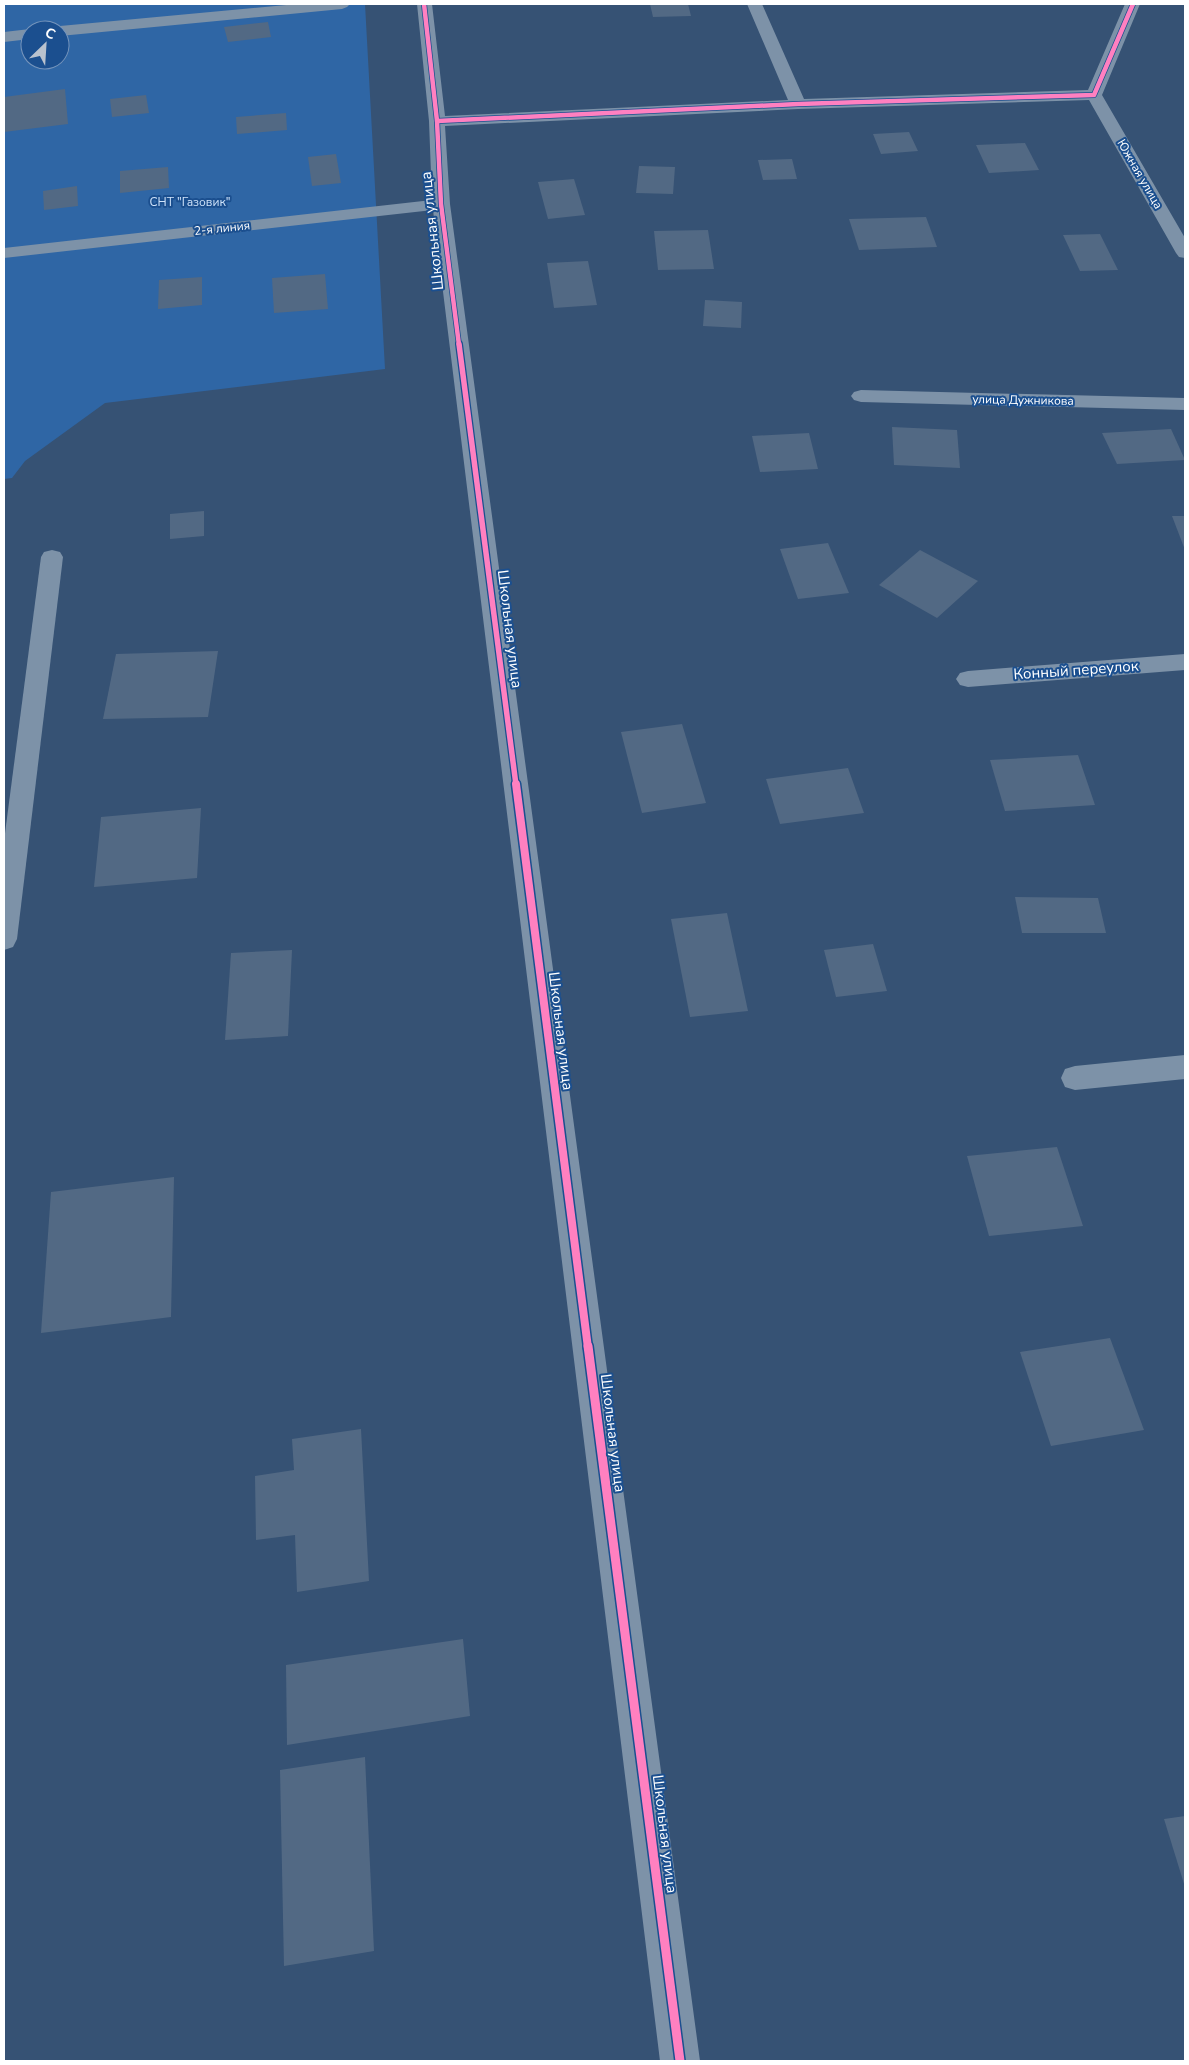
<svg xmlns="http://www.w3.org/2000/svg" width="1189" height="2065" viewBox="0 0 1189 2065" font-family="'Nunito Sans',sans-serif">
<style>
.green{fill:#2f66a5;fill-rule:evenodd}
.building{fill:#526984}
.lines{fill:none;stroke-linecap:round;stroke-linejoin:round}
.minor{fill:#7d92a8;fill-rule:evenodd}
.cycleway-far3-casing{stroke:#1b4f8f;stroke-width:6}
.cycleway-far2-casing{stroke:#1b4f8f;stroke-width:8}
.cycleway-far1-casing{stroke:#1b4f8f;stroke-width:11}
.cycleway-casing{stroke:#1b4f8f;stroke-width:12}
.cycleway-far3{stroke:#ff80c0;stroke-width:4.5}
.cycleway-far2{stroke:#ff80c0;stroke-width:5.5}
.cycleway-far1{stroke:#ff80c0;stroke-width:8}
.cycleway{stroke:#ff80c0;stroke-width:9}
.labels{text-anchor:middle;stroke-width:4;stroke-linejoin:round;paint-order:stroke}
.far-street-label{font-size:12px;fill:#fff;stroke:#1b4f8f}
.far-park-label{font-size:12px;fill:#cfe3fa;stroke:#1b4f8f}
.street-label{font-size:15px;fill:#fff;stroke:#1b4f8f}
</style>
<rect width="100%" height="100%" fill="#365274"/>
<path class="green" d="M4,4H365L385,369L105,403L25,461L12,478L4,479ZM30,30H60V60H30Z"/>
<g class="building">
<path d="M650,4H688L691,16L653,17Z"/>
<path d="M268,22L271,37L228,42L224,27Z"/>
<path d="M65,89L68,124L4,132V97Z"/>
<path d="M146,95L149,113L112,117L110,99Z"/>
<path d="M286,113L287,130L237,134L236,117Z"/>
<path d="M909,132L918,151L881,154L873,134Z"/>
<path d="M1025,143L1039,170L989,173L976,145Z"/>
<path d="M336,154L341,183L312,186L308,157Z"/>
<path d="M792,159L797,179L763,180L758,160Z"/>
<path d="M639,166L675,167L673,194L636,193Z"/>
<path d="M168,167L169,188L120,193V171Z"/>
<path d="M574,179L585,215L548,219L538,182Z"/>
<path d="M77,186L78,206L44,210L43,191Z"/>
<path d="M926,217L937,247L859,250L849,219Z"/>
<path d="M708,230L714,269L658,270L654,231Z"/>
<path d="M1100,234L1118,270L1080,271L1063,235Z"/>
<path d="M588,261L597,305L554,308L547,263Z"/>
<path d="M325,274L328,309L274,313L272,278Z"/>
<path d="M202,277V305L158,309L159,280Z"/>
<path d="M705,300L742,302L741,328L703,326Z"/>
<path d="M892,427L957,430L960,468L894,465Z"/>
<path d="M1171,429L1185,460L1117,464L1102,433Z"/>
<path d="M809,433L818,469L760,472L752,436Z"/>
<path d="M204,511V536L170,539V514Z"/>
<path d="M1172,516H1185V550Z"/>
<path d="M828,543L849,593L798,599L780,549Z"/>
<path d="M920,550L978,581L937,618L879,585Z"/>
<path d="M218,651L208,717L103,719L116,654Z"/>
<path d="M682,724L706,803L642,813L621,732Z"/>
<path d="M1078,755L1095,805L1005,811L990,760Z"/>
<path d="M848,768L864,813L780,824L766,779Z"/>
<path d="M201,808L197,878L94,887L101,817Z"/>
<path d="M1015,897L1098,898L1106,933H1022Z"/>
<path d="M727,913L748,1011L690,1017L671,919Z"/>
<path d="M873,944L887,991L836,997L824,950Z"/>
<path d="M292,950L288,1036L225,1040L231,953Z"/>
<path d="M1057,1147L1083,1226L989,1236L967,1156Z"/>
<path d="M174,1177L171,1317L41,1333L51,1192Z"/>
<path d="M1110,1338L1144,1430L1051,1446L1020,1352Z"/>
<path d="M361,1429L369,1581L297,1592L295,1535L256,1540L255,1476L294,1470L292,1439Z"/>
<path d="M463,1639L470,1716L287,1745L286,1665Z"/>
<path d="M365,1757L374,1951L284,1966L280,1770Z"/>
<path d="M1185,1816V1887L1164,1819Z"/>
</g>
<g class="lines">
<g class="minor">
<path d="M297,4H350L347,7L342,9L60,36V30H53L60,26Z"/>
<path d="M417,4H432L445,116L788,100L747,4H762L804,99L1088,90L1125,4H1140L1102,95L1185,238V258L1179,257L1176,253L1089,100L798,109L445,126L450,204L700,2061H660L433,210L4,258V248L432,200L429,121Z"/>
<path d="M30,29L33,30H30V39L4,42V32Z"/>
<path d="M861,390L1185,398V410L861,402L854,400L851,396L854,392Z"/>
<path d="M52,550L60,552L63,557L17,939L13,947L4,950V841L41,557L44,552Z"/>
<path d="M1185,654V670L968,687L960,685L956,679L960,673L968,671Z"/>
<path d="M1185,1055V1079L1075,1090L1065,1087L1061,1078L1065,1069L1075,1066Z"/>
</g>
<g class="cycleway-far3-casing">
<g id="cycleway-far3">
<path d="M424,4L437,121L441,204L459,345"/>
<path d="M437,121L798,104L1094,95L1133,4"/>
</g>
</g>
<g class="cycleway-far2-casing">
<path id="cycleway-far2" d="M459,344L516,785"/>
</g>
<g class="cycleway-far1-casing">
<path id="cycleway-far1" d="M516,784L588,1348"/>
</g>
<g class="cycleway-casing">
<path id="cycleway" d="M588,1346L680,2061"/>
</g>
<use href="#cycleway-far3" class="cycleway-far3"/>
<use href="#cycleway-far2" class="cycleway-far2"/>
<use href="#cycleway-far1" class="cycleway-far1"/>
<use href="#cycleway" class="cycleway"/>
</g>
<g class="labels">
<g class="far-street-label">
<text transform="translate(1140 174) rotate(60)" y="4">Южная улица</text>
<text transform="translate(222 228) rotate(-6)" y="4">2-я линия</text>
<text transform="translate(1023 400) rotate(1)" y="4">улица Дужникова</text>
</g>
<g class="far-park-label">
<text x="190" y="206">СНТ "Газовик"</text>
</g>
<g class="street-label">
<text transform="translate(432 231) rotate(-96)" y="5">Школьная улица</text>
<text transform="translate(510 629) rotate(83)" y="5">Школьная улица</text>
<text transform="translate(1076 670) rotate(-4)" y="5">Конный переулок</text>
<text transform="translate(561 1031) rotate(83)" y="5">Школьная улица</text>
<text transform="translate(613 1433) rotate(83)" y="5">Школьная улица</text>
<text transform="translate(665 1834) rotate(83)" y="5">Школьная улица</text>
</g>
</g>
<rect width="1189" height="2065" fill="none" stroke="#ffffff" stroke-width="10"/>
<g transform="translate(45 45) rotate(25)"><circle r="24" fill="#1b4f8f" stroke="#7695bc"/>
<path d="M0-4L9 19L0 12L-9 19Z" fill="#b9c2ce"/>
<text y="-8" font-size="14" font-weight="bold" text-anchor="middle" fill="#ffffff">С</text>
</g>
</svg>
